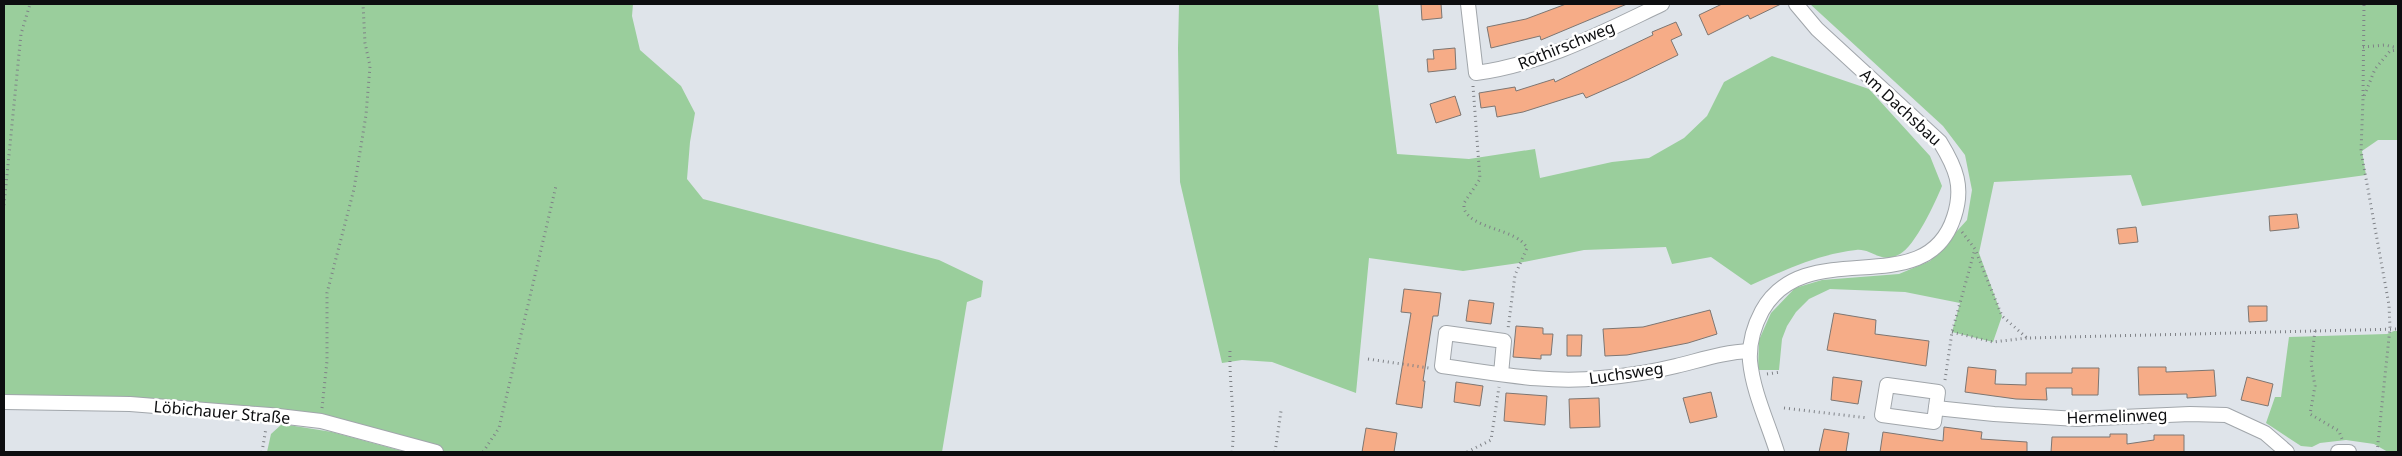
<svg xmlns="http://www.w3.org/2000/svg" width="2402" height="456" viewBox="0 0 2402 456" font-family="'Noto Sans',sans-serif">
<style>
.green{fill:#9ace9c}
.building{fill:#f6ac87;stroke:#7d7672}
.lines{fill:none;stroke-linecap:round;stroke-linejoin:round}
.minor-casing{stroke:#a1a6ab;stroke-width:16}
.path{stroke:#7f8287;stroke-width:3;stroke-dasharray:1 4;stroke-linecap:butt}
.minor{stroke:#fff;stroke-width:14}
.labels{text-anchor:middle;stroke-width:5;stroke-linejoin:round;paint-order:stroke}
.street-label{font-size:16px;fill:#0d0e10;stroke:#fff}
</style>
<rect width="100%" height="100%" fill="#dfe4ea"/>
<g class="green">
<path d="M4,4H633L632,16L640,50L681,86L695,113L690,142L687,179L703,199L939,260L983,281L981,297L967,302L942,452H436L321,421L4,402Z"/>
<path d="M1179,4H1378L1397,154L1469,159L1535,149L1540,178L1612,162L1649,158L1684,138L1707,116L1724,82L1772,56L1869,89L1930,156L1942,186C1935,203 1915,246 1900,254C1881,265 1872,248 1856,250C1819,254 1785,270 1751,285L1711,257L1672,264L1666,247L1584,250L1519,263L1463,271L1369,258L1356,393L1272,362L1242,360L1222,363L1180,182L1178,48Z"/>
<path d="M1810,4H2398V140H2378L2362,151L2366,175L2142,206L2131,175L1994,182L1979,253L2002,316L1993,342L1952,332L1960,303L1905,292L1830,289L1809,299L1796,312L1787,326L1782,339L1779,370H1758L1759,340L1771,313L1795,288L1822,280L1899,274L1930,261L1967,220L1972,190L1965,155L1943,126Z"/>
<path d="M2394,331H2398V452H2388L2374,444L2346,440L2320,443L2312,447L2301,446L2266,423L2275,397H2281L2289,337L2387,334Z"/>
<path d="M282,424L332,432L406,452H267L271,434Z"/>
</g>
<g class="building">
<path d="M1421,4H1441L1442,18L1422,20Z"/>
<path d="M1566,4H1627L1541,40L1540,36L1491,48L1487,27L1526,19Z"/>
<path d="M1722,4H1781L1750,19L1748,15L1708,35L1699,15Z"/>
<path d="M1676,22L1682,35L1671,40L1678,55L1627,80L1586,98L1583,93L1523,112L1497,117L1495,106L1481,108L1479,93L1515,87L1516,91L1554,79L1555,82L1653,35L1652,32Z"/>
<path d="M1455,48L1456,69L1428,72L1427,59H1434L1433,50Z"/>
<path d="M1455,96L1461,115L1436,123L1430,104Z"/>
<path d="M2297,214L2299,228L2270,231L2269,216Z"/>
<path d="M2136,227L2138,242L2119,244L2117,229Z"/>
<path d="M1404,289L1441,293L1438,316H1433L1423,381H1425L1422,408L1396,404L1411,313L1401,312Z"/>
<path d="M1469,300L1494,303L1491,324L1466,321Z"/>
<path d="M2248,306H2267V321L2249,322Z"/>
<path d="M1710,310L1717,334L1688,343L1627,355L1605,356L1603,329L1643,327Z"/>
<path d="M1834,313L1876,320L1875,334L1929,341L1926,366L1827,350Z"/>
<path d="M1516,326L1543,328V334H1553L1551,355H1541V359L1513,357Z"/>
<path d="M1567,335H1582L1581,356H1567Z"/>
<path d="M1968,367L1996,370L1995,384L2026,385V373H2072V368H2099L2098,395H2072V388H2046L2047,400L2016,399L1965,392Z"/>
<path d="M2138,367H2166V372L2214,370L2216,396L2187,398V394L2139,395Z"/>
<path d="M1833,377L1862,381L1858,404L1831,400Z"/>
<path d="M2247,377L2273,384L2268,406L2241,400Z"/>
<path d="M1456,382L1483,386L1480,406L1454,402Z"/>
<path d="M1711,392L1717,417L1690,423L1683,398Z"/>
<path d="M1506,393L1547,396L1545,425L1504,421Z"/>
<path d="M1599,398L1600,427L1570,428L1569,399Z"/>
<path d="M1944,427L1982,432L1981,439L2027,442V452H1880L1883,432L1943,441Z"/>
<path d="M1366,428L1397,433L1394,452H1362Z"/>
<path d="M1824,429L1849,433L1846,452H1819Z"/>
<path d="M2110,434H2127V444L2154,440V435H2184V452H2051L2052,437H2110Z"/>
</g>
<g class="lines">
<g class="minor-casing">
<g id="minor">
<path d="M1468,4L1476,73C1543,64 1601,33 1662,4"/>
<path d="M1501,374L1504,341L1446,333L1442,366C1495,373 1547,384 1601,378C1625,376 1652,372 1676,366C1701,360 1724,352 1750,351"/>
<path d="M1887,385L1938,392L1934,422L1882,415Z"/>
<path d="M4,402L130,404L270,415L321,421L436,452"/>
<path d="M1936,408L1994,414L2077,419L2190,414L2226,415L2265,433L2287,452"/>
<path d="M1777,452C1768,423 1753,392 1750,361C1749,344 1754,326 1762,311C1806,232 1926,305 1954,217C1964,187 1956,168 1940,142L1817,29L1796,4"/>
<path d="M2338,452H2349"/>
</g>
</g>
<g class="path">
<path d="M2363,47L2385,45L2398,48"/>
<path d="M1473,86L1480,179L1464,203V209C1473,230 1516,228 1527,248L1515,275L1508,329"/>
<path d="M2363,96L2364,4"/>
<path d="M4,205L21,34L30,4"/>
<path d="M1962,232L1975,249L2002,316L2027,338L2315,331L2311,363L2315,386L2310,414L2339,431L2342,439"/>
<path d="M2315,331L2398,329"/>
<path d="M1952,332L1993,342L2027,338"/>
<path d="M1230,351C1229,385 1236,419 1232,452"/>
<path d="M1368,359L1429,368"/>
<path d="M1767,374L1781,372"/>
<path d="M1945,380L1952,332L1975,249"/>
<path d="M322,408L327,361V293L354,189L366,115L370,66L365,43L363,4"/>
<path d="M1784,408L1868,418"/>
<path d="M262,452L266,428"/>
<path d="M483,452L499,428L556,186"/>
<path d="M1275,452L1281,411"/>
<path d="M1467,452L1491,440L1499,387"/>
<path d="M2377,452L2390,328L2389,305L2361,151L2363,99L2375,69L2390,51L2398,50"/>
</g>
<use href="#minor" class="minor"/>
</g>
<g class="labels">
<g class="street-label">
<text transform="translate(1566 45) rotate(-22)" y="6">Rothirschweg</text>
<text transform="translate(1901 107) rotate(43)" y="6">Am Dachsbau</text>
<text transform="translate(1626 373) rotate(-8)" y="6">Luchsweg</text>
<text transform="translate(222 412) rotate(5)" y="6">Löbichauer Straße</text>
<text transform="translate(2117 416) rotate(-2)" y="6">Hermelinweg</text>
</g>
</g>
<rect width="2402" height="456" fill="none" stroke="#0d0e10" stroke-width="10"/>
</svg>
